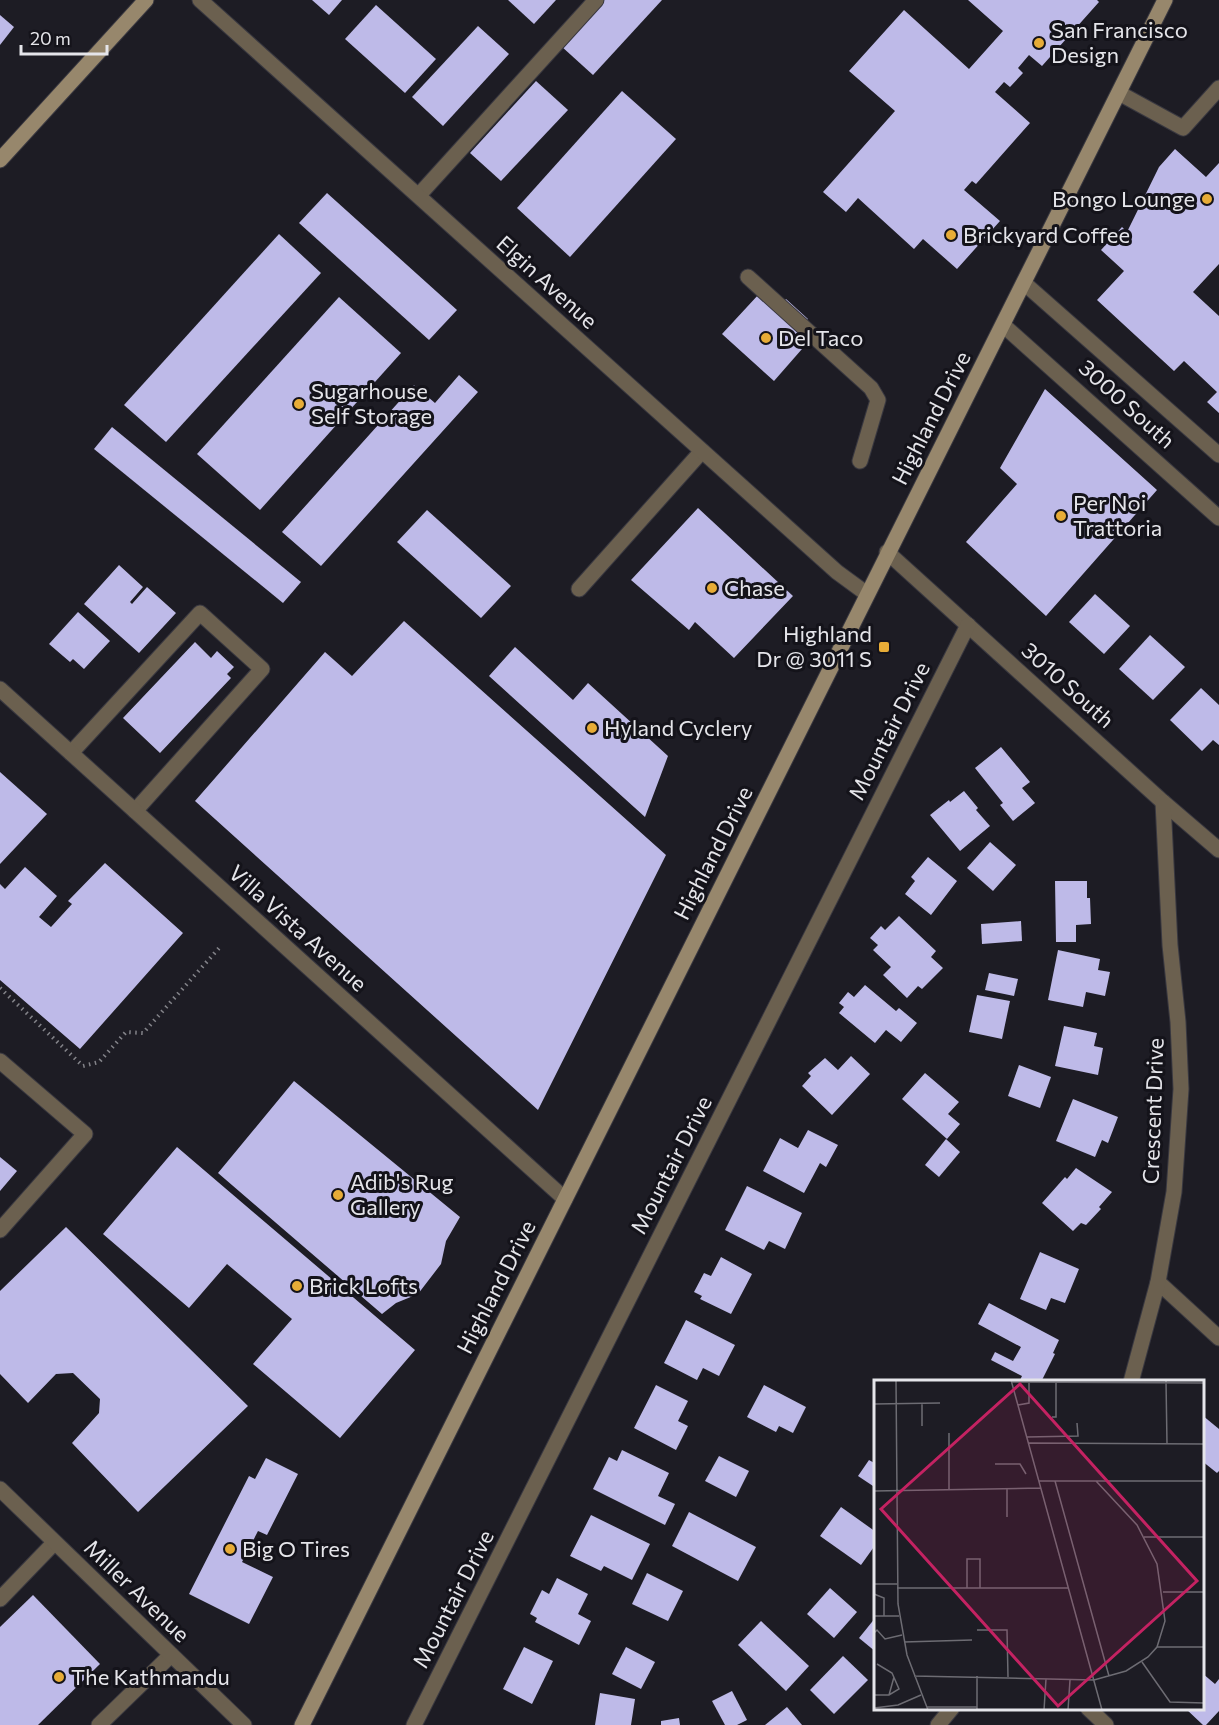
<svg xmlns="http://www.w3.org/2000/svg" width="1219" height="1725" viewBox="0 0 1219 1725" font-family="Commissioner,sans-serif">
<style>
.building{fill:#bebae8}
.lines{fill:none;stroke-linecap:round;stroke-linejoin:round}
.lane-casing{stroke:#393840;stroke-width:17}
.street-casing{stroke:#393840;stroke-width:17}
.secondary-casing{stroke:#393840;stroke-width:17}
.path{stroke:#838389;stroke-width:4;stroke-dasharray:1.5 4.5;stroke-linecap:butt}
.lane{stroke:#6b604f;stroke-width:15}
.street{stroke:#6b604f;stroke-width:15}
.secondary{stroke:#97876c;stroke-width:15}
.poi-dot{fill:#e7ac37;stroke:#14131a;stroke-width:2}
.labels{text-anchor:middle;stroke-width:6;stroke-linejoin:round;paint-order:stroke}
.poi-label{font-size:22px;fill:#e5e5ea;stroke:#14131a;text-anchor:start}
.street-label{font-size:22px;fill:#e5e5ea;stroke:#14131a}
.inset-road{fill:none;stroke:#6d6c73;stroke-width:1.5}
.view{fill:#c42262;fill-opacity:0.15;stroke:#c42262;stroke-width:3}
.inset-edge{fill:none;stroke:#e5e5ea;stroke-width:3}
</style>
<rect width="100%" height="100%" fill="#1d1c24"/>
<g class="building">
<path d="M312,0H342L329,15Z"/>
<path d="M508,0H556L534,24Z"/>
<path d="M603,0H662L593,75L561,46Z"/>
<path d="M968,0H1097L1099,2L1042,66L1029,55L1018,68L1023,73L1010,87L1004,82L995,92L1030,123L976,184L972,181L964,190L1000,221L957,269L923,239L914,249L858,198L846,212L823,192L895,111L849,71L904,10L969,69L1003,31Z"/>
<path d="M376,5L436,59L405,93L345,39Z"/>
<path d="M0,15L14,27L0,45Z"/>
<path d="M478,26L509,54L443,126L412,97Z"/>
<path d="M536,81L568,110L501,181L470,153Z"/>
<path d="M622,91L676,139L570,257L517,208Z"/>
<path d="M1175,149L1206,177L1219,163V264L1193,292L1219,316V413L1207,402L1217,392L1184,361L1174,371L1097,300L1124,271L1101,250L1122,227L1127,232L1159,167Z"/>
<path d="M327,193L457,310L429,340L299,223Z"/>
<path d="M279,234L321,273L166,442L124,405Z"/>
<path d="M759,294L776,309L786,299L808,319L797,330L809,341L774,381L722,334Z"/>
<path d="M339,297L401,353L260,510L197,454Z"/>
<path d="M459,375L478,392L321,566L282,532L414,385L435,403Z"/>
<path d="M1045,389L1157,490L1046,616L966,542L1017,484L1000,468Z"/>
<path d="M112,427L301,582L283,603L94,449Z"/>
<path d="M698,508L793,596L734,658L695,622L689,630L631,580Z"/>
<path d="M427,510L511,586L481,618L397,542Z"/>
<path d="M119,565L143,587L130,602L132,604L147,587L176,613L139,653L84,604Z"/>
<path d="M1095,594L1130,626L1104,654L1069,622Z"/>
<path d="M78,612L110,641L84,669L73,659L70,662L49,644Z"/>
<path d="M404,621L666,855L538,1110L195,801L325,652L352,676Z"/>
<path d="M1150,635L1185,667L1153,700L1119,669Z"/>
<path d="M195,642L211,658L217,651L234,667L227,674L231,678L160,753L123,718Z"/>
<path d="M515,647L573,700L588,683L668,756L645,817L489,676Z"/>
<path d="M1201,688L1219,705V745L1213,740L1202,751L1170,720Z"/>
<path d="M1001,747L1030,782L1022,788L1035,803L1013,821L1000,805L1003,803L975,768Z"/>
<path d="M0,772L47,814L0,864Z"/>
<path d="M964,791L978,808L976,810L990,826L960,851L930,815L949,800L950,802Z"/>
<path d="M990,842L1016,865L993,891L967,868Z"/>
<path d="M928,857L957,881L931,915L905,894L915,881L911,877Z"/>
<path d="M105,863L183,933L80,1049L0,980V884L5,889L25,867L57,896L39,917L51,927L72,904L68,901Z"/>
<path d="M1055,881H1087V898H1090L1091,924L1076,925V942H1056Z"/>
<path d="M899,916L936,951L931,957L943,968L922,989L918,986L907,998L883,975L891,967L873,950L878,945L870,938L881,926L885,930Z"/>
<path d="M1021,921L1022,941L982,944L981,924Z"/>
<path d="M1058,950L1100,959L1098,970L1110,972L1105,996L1086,992L1083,1007L1048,1000Z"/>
<path d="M989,973L1018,979L1014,996L985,990Z"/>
<path d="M865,985L896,1011L899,1008L917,1023L901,1042L886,1030L875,1043L839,1013L844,1007L839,1003L848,992L854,997Z"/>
<path d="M977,995L1010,1001L1002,1039L969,1032Z"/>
<path d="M1064,1026L1097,1033L1094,1046L1103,1048L1098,1075L1055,1066Z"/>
<path d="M851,1056L870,1074L832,1115L802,1086L811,1076L808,1073L825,1058L838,1070Z"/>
<path d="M1019,1065L1051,1077L1040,1108L1008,1096Z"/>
<path d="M925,1073L959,1102L948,1114L960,1124L947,1139L902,1099Z"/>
<path d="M294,1081L460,1217L446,1241L441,1264L418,1294L396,1303L382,1314L218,1173Z"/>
<path d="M1073,1099L1118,1117L1108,1143L1102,1140L1095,1157L1056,1141Z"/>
<path d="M808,1130L838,1145L826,1167L820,1163L804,1193L763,1171L780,1138L798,1148Z"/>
<path d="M946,1139L960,1152L939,1177L925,1165Z"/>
<path d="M177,1147L415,1350L340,1438L253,1364L292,1319L227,1264L189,1308L103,1234Z"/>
<path d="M0,1157L17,1171L0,1191Z"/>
<path d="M1076,1168L1112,1192L1099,1207L1101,1209L1086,1225L1081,1223L1073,1231L1042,1203L1065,1177L1067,1179Z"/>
<path d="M747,1186L802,1213L785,1249L769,1241L764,1250L725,1230Z"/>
<path d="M66,1227L248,1406L138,1512L72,1443L99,1413L100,1399L73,1373L56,1374L28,1403L0,1374V1291Z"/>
<path d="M1040,1252L1079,1269L1065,1303L1051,1298L1046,1310L1020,1299Z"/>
<path d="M721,1257L752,1274L731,1314L700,1299L702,1296L694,1292L704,1273L711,1276Z"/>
<path d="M989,1303L1059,1340L1053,1353L1055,1354L1041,1382H1019L1022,1376L991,1360L995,1352L1013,1361L1021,1347L978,1324Z"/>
<path d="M686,1320L735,1345L719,1376L703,1368L697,1380L664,1363Z"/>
<path d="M656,1385L688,1401L678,1421L688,1426L676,1450L634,1428Z"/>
<path d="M764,1385L806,1407L793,1433L779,1426L776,1432L747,1417Z"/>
<path d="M1202,1415L1219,1429V1471L1217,1473L1202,1461Z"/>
<path d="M622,1450L669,1473L658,1496L675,1504L665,1525L593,1489L609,1457L617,1461Z"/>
<path d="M719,1456L749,1471L736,1497L705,1481Z"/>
<path d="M266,1458L298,1474L267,1535L258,1531L242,1562L273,1577L249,1624L189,1594L249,1476L255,1479Z"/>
<path d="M869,1460L876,1464V1488L858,1476Z"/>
<path d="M841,1507L876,1532V1544L861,1565L820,1536Z"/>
<path d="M689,1512L756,1547L738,1581L672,1546Z"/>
<path d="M591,1515L650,1544L632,1580L604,1566L601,1571L570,1556Z"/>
<path d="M647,1573L683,1591L668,1621L632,1604Z"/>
<path d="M557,1578L588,1594L578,1614L591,1621L579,1645L535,1622L537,1618L530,1614L542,1590L549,1594Z"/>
<path d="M830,1588L857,1612L834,1638L807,1614Z"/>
<path d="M33,1595L100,1664L38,1725H0V1627Z"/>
<path d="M876,1617V1652L859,1638Z"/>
<path d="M761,1621L809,1666L786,1691L738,1645Z"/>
<path d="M524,1647L553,1661L532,1704L503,1689Z"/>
<path d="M626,1647L655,1662L641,1689L612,1674Z"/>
<path d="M843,1656L868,1680L834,1714L810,1690Z"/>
<path d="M1202,1673L1215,1684L1219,1679V1711L1206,1725H1203L1185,1708H1202Z"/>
<path d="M732,1691L747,1720L737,1725H725L712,1701Z"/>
<path d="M600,1693L635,1699L631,1725H595Z"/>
<path d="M787,1707L802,1725H765Z"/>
<path d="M679,1718L680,1725H661V1721Z"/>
</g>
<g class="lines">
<g class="lane-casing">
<g id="lane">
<path d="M1119,93L1183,128L1219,88"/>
<path d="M419,195L596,0"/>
<path d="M748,277L871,388L878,400L860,461"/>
<path d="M1024,283L1219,455"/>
<path d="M579,589L702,451"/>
<path d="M71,753L200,613L262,669L135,811"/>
<path d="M0,1061L85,1134L0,1230"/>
<path d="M0,1599L54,1543"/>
<path d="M99,1725L171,1655"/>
</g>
</g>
<g class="street-casing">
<g id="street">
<path d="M200,0L837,572L867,594"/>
<path d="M1003,325L1219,518"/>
<path d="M887,552L1163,802L1219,850"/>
<path d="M0,689L565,1199"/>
<path d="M1158,1282L1219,1338"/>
<path d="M1131,1382L1158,1282L1174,1192L1181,1089L1178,1022L1170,945L1163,802"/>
<path d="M0,1489L244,1725"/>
<path d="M1088,1708L1106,1725"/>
<path d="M414,1725L968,625"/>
<path d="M938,1725L952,1708"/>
</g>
</g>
<g class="secondary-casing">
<g id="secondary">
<path d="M0,160L146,0"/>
<path d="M302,1725L1165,0"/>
</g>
</g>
<path class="path" d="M0,988L83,1066L99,1062L126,1032L143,1033L220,947"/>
<use href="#lane" class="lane"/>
<use href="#street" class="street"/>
<use href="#secondary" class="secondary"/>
</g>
<g class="poi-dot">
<circle cx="1039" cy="43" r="6"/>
<circle cx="1207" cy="199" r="6"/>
<circle cx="951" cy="235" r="6"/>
<circle cx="766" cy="338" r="6"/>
<circle cx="299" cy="404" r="6"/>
<circle cx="1061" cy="516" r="6"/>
<circle cx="712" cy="588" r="6"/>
<rect x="878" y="641" width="12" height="12" rx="3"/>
<circle cx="592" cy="728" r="6"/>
<circle cx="338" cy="1195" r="6"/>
<circle cx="297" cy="1286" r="6"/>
<circle cx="230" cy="1549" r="6"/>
<circle cx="59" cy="1677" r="6"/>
</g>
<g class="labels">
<g class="poi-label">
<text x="1051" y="38">San Francisco<tspan x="1051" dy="25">Design</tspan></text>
<text x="1195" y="207" text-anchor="end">Bongo Lounge</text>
<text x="963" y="243">Brickyard Coffee</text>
<text x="778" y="346">Del Taco</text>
<text x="311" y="399">Sugarhouse<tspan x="311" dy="25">Self Storage</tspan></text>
<text x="1073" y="511">Per Noi<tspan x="1073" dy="25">Trattoria</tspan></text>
<text x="724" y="596">Chase</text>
<text x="872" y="642" text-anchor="end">Highland<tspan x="872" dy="25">Dr @ 3011 S</tspan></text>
<text x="604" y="736">Hyland Cyclery</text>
<text x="350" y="1190">Adib's Rug<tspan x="350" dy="25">Gallery</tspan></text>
<text x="309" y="1294">Brick Lofts</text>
<text x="242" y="1557">Big O Tires</text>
<text x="71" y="1685">The Kathmandu</text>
</g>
<g class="street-label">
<text transform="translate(547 282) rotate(42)" y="8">Elgin Avenue</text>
<text transform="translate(1127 404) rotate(42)" y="8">3000 South</text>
<text transform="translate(931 418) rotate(-63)" y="8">Highland Drive</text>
<text transform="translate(1068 685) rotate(42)" y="8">3010 South</text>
<text transform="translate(889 731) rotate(-63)" y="8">Mountair Drive</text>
<text transform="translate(713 853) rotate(-63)" y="8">Highland Drive</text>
<text transform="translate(298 928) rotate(42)" y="8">Villa Vista Avenue</text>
<text transform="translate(1153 1111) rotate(-88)" y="8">Crescent Drive</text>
<text transform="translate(671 1165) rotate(-63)" y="8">Mountair Drive</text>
<text transform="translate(496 1287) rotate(-63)" y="8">Highland Drive</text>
<text transform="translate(137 1591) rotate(44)" y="8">Miller Avenue</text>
<text transform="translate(453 1599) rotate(-63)" y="8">Mountair Drive</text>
</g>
</g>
<g transform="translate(874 1380)">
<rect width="330" height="330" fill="#1d1c24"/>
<path class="inset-road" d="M22,0L24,224L33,275L54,330M137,0L228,330M292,1L293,64M138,2L330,3M48,23V46M0,24L66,23M144,25L155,23V2M178,37H182V2M153,57L204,56L203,43M155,63L330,64M121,84H146L152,94M165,101H330M181,101L235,296M75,109V53M133,109V137M0,111L167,108M270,157H330M0,204H23M23,208H194M93,208V179H106V208M289,212H330M0,214L10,218V236M0,236H25M103,250H133L134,297M0,253L3,250L11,259L28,255M30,262L98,260M283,267H330M268,282L296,322L330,323M40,296L220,300L252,291L274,277L283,267L291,241L283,184L263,145L222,101M103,296V329M0,315H15L25,309L18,293L3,284M15,315L20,297M53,327H103M0,328L24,325L47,315M170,330L172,299M194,330L196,300"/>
<path class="view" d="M146,4L323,201L184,326L7,129Z"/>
<rect width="330" height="330" class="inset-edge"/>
</g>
<path d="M21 45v9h86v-9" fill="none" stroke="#e5e5ea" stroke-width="3"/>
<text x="30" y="45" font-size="18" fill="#e5e5ea" stroke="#14131a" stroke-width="4.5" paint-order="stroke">20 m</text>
</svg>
